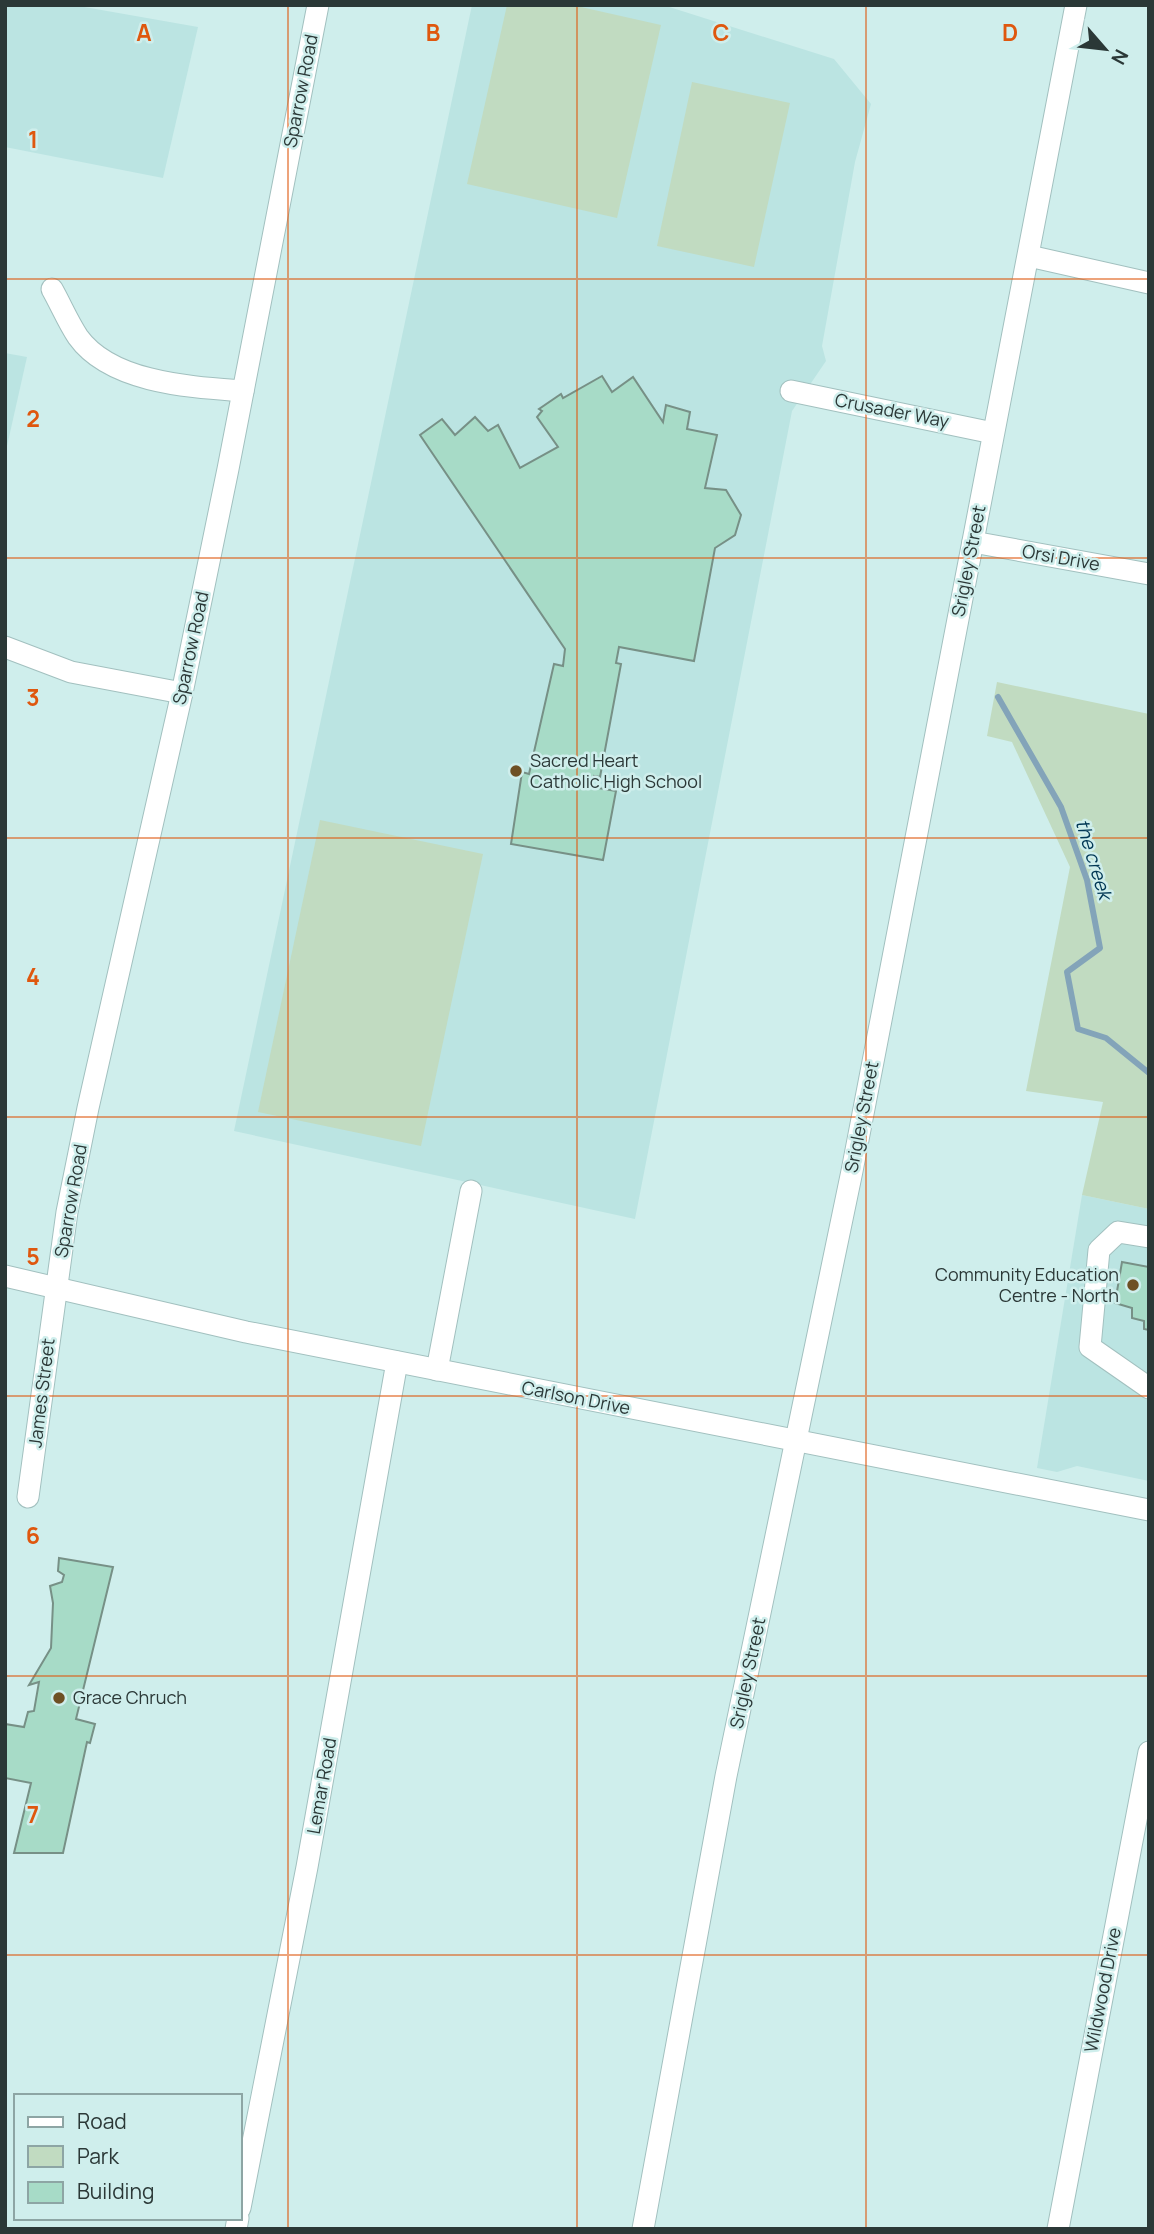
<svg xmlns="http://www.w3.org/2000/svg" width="1154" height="2234" viewBox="0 0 1154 2234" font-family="Manrope,sans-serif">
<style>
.built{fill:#bbe4e2}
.green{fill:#c1dbc1}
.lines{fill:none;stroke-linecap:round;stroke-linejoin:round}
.stream{stroke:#83a4b9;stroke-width:6}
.building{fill:#a7dbc7;stroke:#779086;stroke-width:2}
.minor-casing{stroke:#a2c0bf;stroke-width:23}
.minor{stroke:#fff;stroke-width:21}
.grid{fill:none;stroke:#df570e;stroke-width:2;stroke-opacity:0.55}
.poi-dot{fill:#6e5024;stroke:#cfeeec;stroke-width:2.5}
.labels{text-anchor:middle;stroke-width:5;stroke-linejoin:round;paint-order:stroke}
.street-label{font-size:18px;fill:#2b3837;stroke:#cfeeec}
.poi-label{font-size:18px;fill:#2b3837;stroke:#cfeeec;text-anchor:start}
.water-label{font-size:19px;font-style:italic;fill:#003754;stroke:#cfeeec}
.grid-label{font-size:23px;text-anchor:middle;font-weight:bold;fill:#df570e;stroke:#cfeeec;stroke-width:5;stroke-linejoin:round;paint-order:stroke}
</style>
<rect width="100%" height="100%" fill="#cfeeec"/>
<g class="built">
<path d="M5,5H73L198,27L163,178L5,147Z"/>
<path d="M472,5H663L834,59L871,104L855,162L822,346L826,361L792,411L635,1219L234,1131Z"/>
<path d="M5,353L27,357L5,455Z"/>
<path d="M1082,1195L1149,1209V1481L1077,1466L1057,1472L1037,1468Z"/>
</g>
<g class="green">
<path d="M507,5H572L661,25L617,218L467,184Z"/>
<path d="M692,82L790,103L754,267L657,246Z"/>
<path d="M997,682L1149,714V1209L1082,1195L1103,1102L1026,1091L1070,867L1012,742L987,736Z"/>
<path d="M320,820L483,854L421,1146L258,1112Z"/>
</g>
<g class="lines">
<path class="stream" d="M998,697L1061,807L1087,880L1100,948L1067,972L1078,1029L1106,1038L1149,1073"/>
</g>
<g class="building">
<path d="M602,376L612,392L633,377L663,422L666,405L690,412L687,429L717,435L705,488L726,490L741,515L735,535L715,548L694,661L619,647L616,663L621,664L600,777L594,776L592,787L616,791L603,860L511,844L522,772L529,774L554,664L563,666L565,649L420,435L442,419L455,435L475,417L488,431L498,425L520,468L558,447L537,417L542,411L539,409L561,394L563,398Z"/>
<path d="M1122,1262L1149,1267V1330L1144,1329V1321L1132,1318V1308L1115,1303Z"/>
<path d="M59,1558L113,1567L76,1719L95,1724L90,1743L87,1742L63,1853H14L31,1783L5,1778V1724L24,1727L28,1712L34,1711L39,1682L29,1685L51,1648L53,1603L50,1586L62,1582L64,1575L58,1571Z"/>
</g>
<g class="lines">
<g class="minor-casing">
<g id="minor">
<path d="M1029,256L1149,283"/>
<path d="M52,289C61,305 68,322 78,337C111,383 191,387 243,391"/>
<path d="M791,391L993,433"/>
<path d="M973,542L1149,574"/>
<path d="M5,647L71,672L182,693"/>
<path d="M1149,1237L1118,1232L1099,1250L1090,1347L1149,1388"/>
<path d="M5,1276L246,1332L1149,1510"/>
<path d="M437,1370L471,1191"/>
<path d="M28,1497L67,1212L88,1108L182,693L228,469L318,5"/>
<path d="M240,2208L307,1867L397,1362"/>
<path d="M236,2229L238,2218"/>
<path d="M643,2229L726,1776L852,1171L1076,5"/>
<path d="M1058,2229L1149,1752"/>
</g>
</g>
<use href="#minor" class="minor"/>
</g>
<path class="grid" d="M288,5V2229M577,5V2229M866,5V2229M5,279H1149M5,558H1149M5,838H1149M5,1117H1149M5,1396H1149M5,1676H1149M5,1955H1149"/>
<g class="poi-dot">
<circle cx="516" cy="771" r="7"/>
<circle cx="1133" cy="1285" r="7"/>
<circle cx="59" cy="1698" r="7"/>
</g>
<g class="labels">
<g class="street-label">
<text transform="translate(301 91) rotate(-79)" y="6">Sparrow Road</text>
<text transform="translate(892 411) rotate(11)" y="6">Crusader Way</text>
<text transform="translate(1061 558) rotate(10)" y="6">Orsi Drive</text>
<text transform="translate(969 561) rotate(-79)" y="6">Srigley Street</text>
<text transform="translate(191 648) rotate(-78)" y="6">Sparrow Road</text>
<text transform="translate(862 1117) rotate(-79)" y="6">Srigley Street</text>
<text transform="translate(71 1201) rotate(-80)" y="6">Sparrow Road</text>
<text transform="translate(42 1393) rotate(-83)" y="6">James Street</text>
<text transform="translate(576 1398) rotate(11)" y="6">Carlson Drive</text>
<text transform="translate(748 1673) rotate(-78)" y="6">Srigley Street</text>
<text transform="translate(322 1786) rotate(-80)" y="6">Lemar Road</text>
<text transform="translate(1103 1990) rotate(-79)" y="6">Wildwood Drive</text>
</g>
<g class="poi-label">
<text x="530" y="767">Sacred Heart<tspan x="530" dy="21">Catholic High School</tspan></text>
<text x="1119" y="1281" text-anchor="end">Community Education<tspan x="1119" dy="21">Centre - North</tspan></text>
<text x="73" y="1704">Grace Chruch</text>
</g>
<g class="water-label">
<text transform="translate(1094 859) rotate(73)" y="7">the creek</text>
</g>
</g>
<g class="grid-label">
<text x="144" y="41">A</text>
<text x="433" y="41">B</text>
<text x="721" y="41">C</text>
<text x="1010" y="41">D</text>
<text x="33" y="148">1</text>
<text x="33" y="427">2</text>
<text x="33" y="706">3</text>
<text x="33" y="985">4</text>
<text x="33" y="1265">5</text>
<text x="33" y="1544">6</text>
<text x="33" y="1823">7</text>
</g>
<rect width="1154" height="2234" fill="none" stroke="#2b3837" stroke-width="14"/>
<rect x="14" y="2094" width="228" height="126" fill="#cfeeec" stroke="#8da5a4" stroke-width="2"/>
<rect x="28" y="2117" width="35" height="10" fill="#ffffff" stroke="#8da5a4" stroke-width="2"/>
<text x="77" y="2129" font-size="21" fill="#2b3837">Road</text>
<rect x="28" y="2146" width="35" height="21" fill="#c1dbc1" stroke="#8da5a4" stroke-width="2"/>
<text x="77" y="2164" font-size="21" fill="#2b3837">Park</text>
<rect x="28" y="2182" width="35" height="21" fill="#a7dbc7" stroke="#8da5a4" stroke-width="2"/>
<text x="77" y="2199" font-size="21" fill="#2b3837">Building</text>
<g transform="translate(1105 49) rotate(118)" stroke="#cfeeec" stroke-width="5" paint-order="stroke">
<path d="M0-5L12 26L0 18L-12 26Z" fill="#2b3837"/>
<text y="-10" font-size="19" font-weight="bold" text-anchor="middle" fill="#2b3837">N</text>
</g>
</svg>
